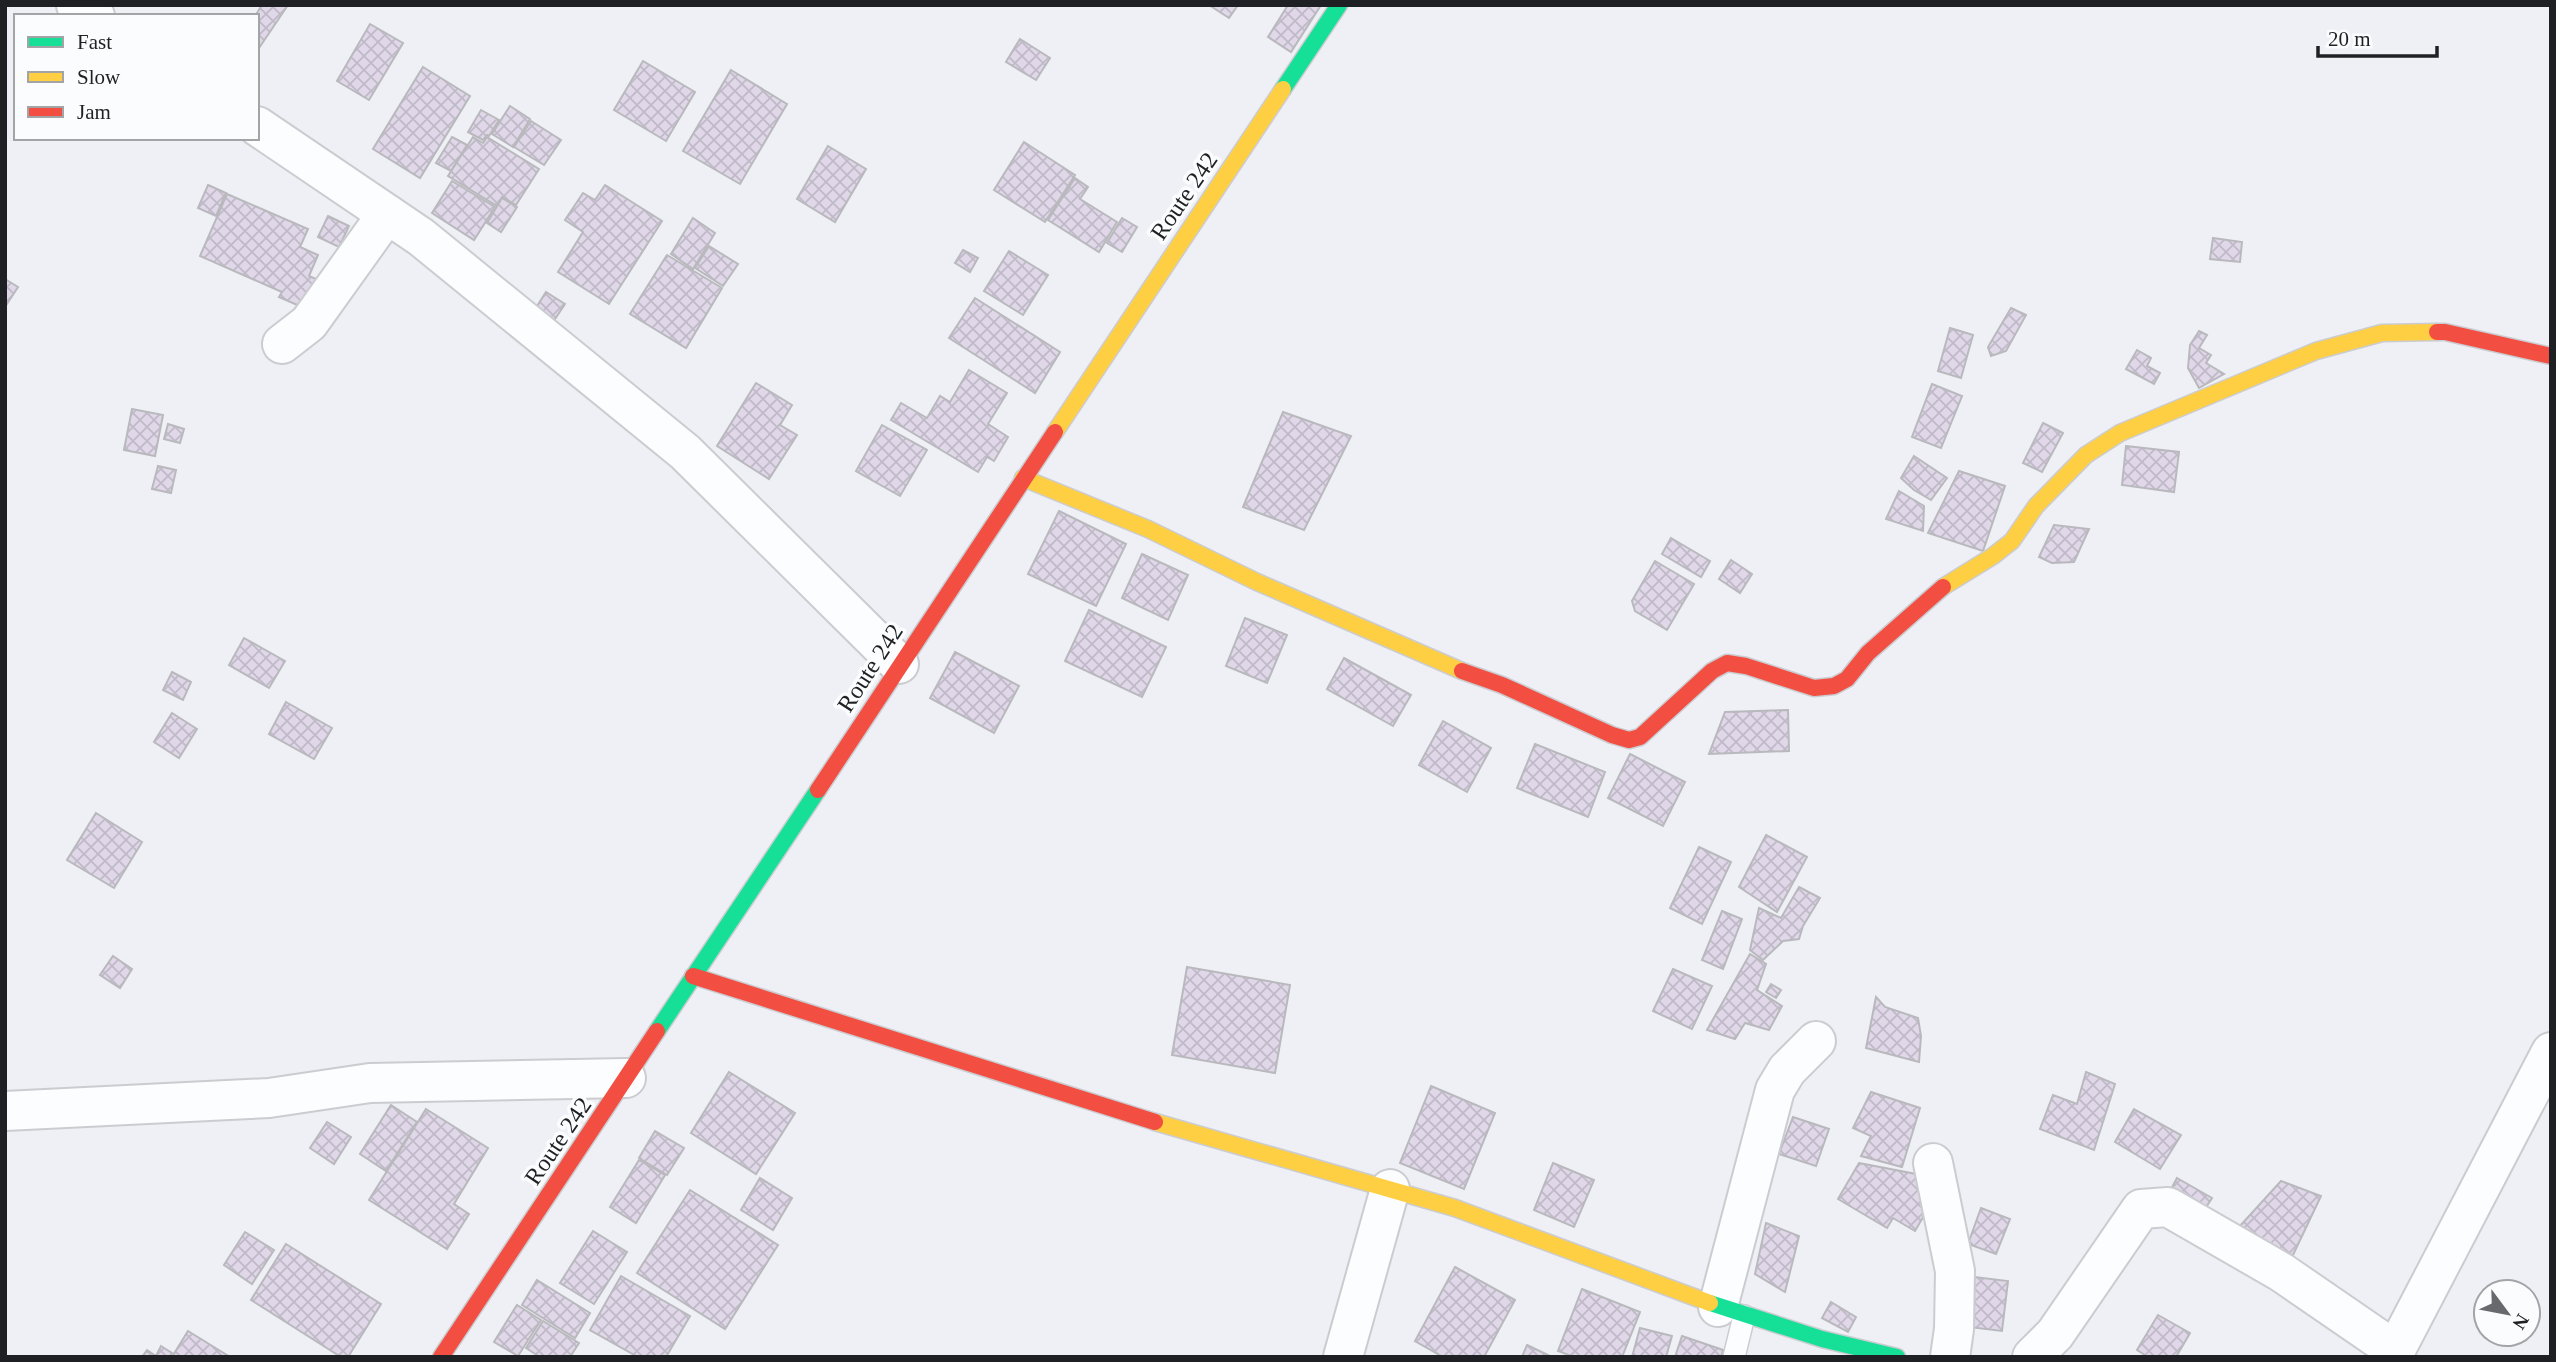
<svg xmlns="http://www.w3.org/2000/svg" width="2556" height="1362" viewBox="0 0 2556 1362" font-family="'Times New Roman',serif">
  <defs>
    <pattern id="building-cross-hatch" width="8" height="8" patternUnits="userSpaceOnUse" patternTransform="scale(1.75)"><rect width="8" height="8" fill="#e0d8e9"/><path d="M0 0l8 8M0 8l8-8" fill="none" stroke="#c0b9c8"/></pattern>
  </defs>
  <rect width="100%" height="100%" fill="#eef0f6"/>
  <!-- building -->
  <g fill="url(#building-cross-hatch)" stroke="#b9b9bd" stroke-width="2">
    <polygon points="262,5 288,5 257,51 257,16 255,16"/>
    <polygon points="1209,5 1238,5 1229,18"/>
    <polygon points="1288,5 1321,5 1291,52 1268,37"/>
    <polygon points="370,24 403,43 369,100 337,81"/>
    <polygon points="1020,39 1050,58 1036,80 1006,62"/>
    <polygon points="643,61 695,92 666,141 614,110"/>
    <polygon points="423,67 470,96 420,178 373,149"/>
    <polygon points="731,70 787,104 740,184 683,151"/>
    <polygon points="510,106 530,119 513,147 492,134"/>
    <polygon points="481,110 499,120 489,136 487,135 483,140 468,132"/>
    <polygon points="531,121 561,140 544,165 514,147"/>
    <polygon points="452,137 467,145 451,171 436,163"/>
    <polygon points="473,137 483,143 487,137 539,169 516,205 502,197 497,206 448,176"/>
    <polygon points="1024,142 1075,175 1045,222 994,190"/>
    <polygon points="828,146 866,169 835,222 797,199"/>
    <polygon points="1075,178 1088,187 1080,199 1117,222 1099,252 1048,220"/>
    <polygon points="452,181 495,207 474,240 432,213"/>
    <polygon points="208,185 226,193 216,216 198,208"/>
    <polygon points="605,185 662,221 609,304 558,272 583,232 565,220 583,193 595,200"/>
    <polygon points="227,194 308,229 300,247 318,255 309,276 316,279 304,308 279,297 282,292 200,256"/>
    <polygon points="502,198 517,207 501,232 487,223"/>
    <polygon points="328,216 349,226 339,247 318,237"/>
    <polygon points="693,218 715,233 693,269 671,254"/>
    <polygon points="1122,218 1137,227 1122,252 1107,243"/>
    <polygon points="2213,238 2242,242 2240,262 2210,259"/>
    <polygon points="709,246 738,264 723,286 695,268"/>
    <polygon points="963,250 978,258 970,272 955,263"/>
    <polygon points="1009,251 1048,275 1023,315 984,291"/>
    <polygon points="667,255 722,288 686,348 630,314"/>
    <polygon points="5,279 18,287 5,307"/>
    <polygon points="546,292 565,304 553,322 534,311"/>
    <polygon points="975,298 1060,352 1035,393 949,338"/>
    <polygon points="2011,308 2026,315 2006,351 1991,356 1988,347"/>
    <polygon points="1950,328 1973,335 1961,378 1938,371"/>
    <polygon points="2199,331 2207,335 2199,348 2211,355 2206,363 2224,374 2199,388 2188,368 2190,345"/>
    <polygon points="2137,350 2151,358 2147,366 2160,373 2154,384 2126,369"/>
    <polygon points="969,370 1007,393 988,424 1008,437 994,461 987,457 978,472 891,420 901,403 927,418 940,396 950,402"/>
    <polygon points="756,383 792,405 780,425 797,435 769,479 717,446"/>
    <polygon points="1932,384 1962,396 1941,448 1912,437"/>
    <polygon points="132,409 163,415 155,456 124,450"/>
    <polygon points="1283,412 1351,436 1304,530 1243,507"/>
    <polygon points="2043,423 2063,433 2042,472 2023,463"/>
    <polygon points="168,424 184,429 180,443 164,439"/>
    <polygon points="882,425 927,450 900,496 856,471"/>
    <polygon points="2126,446 2179,452 2174,492 2122,485"/>
    <polygon points="1914,456 1947,478 1931,500 1914,490 1901,478"/>
    <polygon points="158,466 176,470 171,493 152,489"/>
    <polygon points="1959,471 2005,486 1983,551 1928,533"/>
    <polygon points="1899,491 1924,506 1923,531 1886,519"/>
    <polygon points="1059,511 1126,544 1096,606 1028,574"/>
    <polygon points="2054,525 2089,529 2074,562 2052,563 2039,557"/>
    <polygon points="1671,538 1710,561 1701,577 1662,554"/>
    <polygon points="1142,554 1188,575 1168,620 1122,598"/>
    <polygon points="1731,560 1752,574 1740,593 1719,579"/>
    <polygon points="1655,561 1694,584 1667,630 1635,611 1632,601"/>
    <polygon points="1089,610 1166,647 1142,697 1065,661"/>
    <polygon points="1245,618 1287,635 1267,683 1226,666"/>
    <polygon points="244,638 285,661 269,688 229,665"/>
    <polygon points="955,652 1019,686 994,733 930,698"/>
    <polygon points="1344,658 1411,695 1393,726 1327,689"/>
    <polygon points="172,672 191,682 183,700 163,690"/>
    <polygon points="286,702 332,728 314,759 269,734"/>
    <polygon points="1788,710 1789,751 1709,754 1725,712"/>
    <polygon points="172,713 197,729 179,758 154,742"/>
    <polygon points="1443,721 1491,748 1467,792 1419,765"/>
    <polygon points="1535,744 1605,772 1588,817 1517,788"/>
    <polygon points="1630,754 1685,782 1663,826 1608,798"/>
    <polygon points="96,813 142,842 114,888 67,860"/>
    <polygon points="1766,835 1807,857 1777,912 1739,887"/>
    <polygon points="1699,847 1731,862 1702,924 1670,908"/>
    <polygon points="1799,887 1820,898 1803,926 1799,939 1783,941 1763,960 1750,950 1759,908 1781,918"/>
    <polygon points="1722,911 1742,919 1723,969 1702,960"/>
    <polygon points="1750,954 1766,964 1757,990 1782,1006 1769,1030 1745,1023 1735,1039 1707,1030"/>
    <polygon points="113,956 132,969 120,988 100,975"/>
    <polygon points="1187,967 1290,985 1275,1073 1172,1055"/>
    <polygon points="1673,969 1712,986 1692,1029 1653,1011"/>
    <polygon points="1771,984 1781,990 1776,998 1766,992"/>
    <polygon points="1876,997 1885,1007 1918,1018 1921,1036 1919,1062 1866,1048"/>
    <polygon points="729,1072 795,1113 756,1174 691,1133"/>
    <polygon points="2086,1072 2115,1084 2094,1150 2040,1129 2053,1095 2077,1104"/>
    <polygon points="1431,1086 1495,1113 1464,1189 1400,1163"/>
    <polygon points="1871,1092 1920,1108 1902,1167 1861,1156 1871,1136 1853,1128"/>
    <polygon points="391,1105 417,1122 386,1171 360,1154"/>
    <polygon points="426,1109 488,1148 454,1204 469,1214 447,1249 369,1200"/>
    <polygon points="2134,1109 2181,1135 2160,1169 2115,1142"/>
    <polygon points="1793,1117 1829,1129 1816,1166 1779,1154"/>
    <polygon points="327,1122 351,1137 334,1164 310,1148"/>
    <polygon points="655,1131 684,1148 667,1175 639,1158"/>
    <polygon points="639,1160 665,1175 636,1223 610,1207"/>
    <polygon points="1553,1163 1594,1180 1574,1227 1534,1210"/>
    <polygon points="1859,1163 1916,1174 1929,1207 1915,1231 1893,1218 1887,1228 1838,1199"/>
    <polygon points="760,1178 792,1198 773,1230 741,1210"/>
    <polygon points="2177,1178 2212,1198 2197,1221 2164,1202"/>
    <polygon points="2281,1181 2321,1196 2292,1257 2239,1227"/>
    <polygon points="690,1190 778,1245 725,1329 637,1273"/>
    <polygon points="1981,1208 2010,1219 1996,1254 1968,1244"/>
    <polygon points="1766,1223 1799,1236 1785,1292 1755,1274"/>
    <polygon points="593,1231 627,1252 594,1304 560,1283"/>
    <polygon points="245,1232 274,1250 252,1284 224,1265"/>
    <polygon points="286,1244 381,1304 348,1357 341,1357 251,1300"/>
    <polygon points="1455,1267 1515,1300 1484,1357 1443,1357 1415,1341"/>
    <polygon points="621,1276 690,1316 666,1357 638,1357 590,1330"/>
    <polygon points="1966,1276 2008,1281 2002,1331 1960,1326"/>
    <polygon points="537,1280 590,1313 575,1338 522,1305"/>
    <polygon points="1582,1289 1640,1312 1622,1357 1574,1357 1558,1351"/>
    <polygon points="1831,1302 1856,1317 1848,1332 1822,1318"/>
    <polygon points="517,1305 541,1320 518,1356 494,1342"/>
    <polygon points="2158,1315 2190,1333 2176,1357 2148,1357 2137,1350"/>
    <polygon points="543,1321 579,1343 570,1357 540,1357 526,1348"/>
    <polygon points="1640,1328 1672,1336 1666,1357 1632,1357"/>
    <polygon points="188,1331 230,1357 172,1357"/>
    <polygon points="1682,1336 1723,1350 1721,1357 1675,1357"/>
    <polygon points="1527,1345 1552,1357 1522,1357"/>
    <polygon points="161,1346 172,1353 169,1357 142,1357 147,1350 156,1356"/>
  </g>
  <g fill="none" stroke-linecap="round" stroke-linejoin="round">
    <defs>
      <polyline id="lane" points="1734,1357 1744,1316"/>
      <g id="street">
        <polyline points="76,5 95,16"/>
        <polyline points="257,126 421,237 685,452 899,664"/>
        <polyline points="282,344 309,323 387,214"/>
        <polyline points="5,1111 269,1098 370,1083 626,1078"/>
        <polyline points="1933,1163 1955,1271 1954,1329 1950,1357"/>
        <polyline points="1718,1307 1775,1090 1787,1070 1816,1041"/>
        <polyline points="1343,1357 1390,1189"/>
        <polyline points="2032,1357 2055,1334 2141,1209 2168,1207 2281,1272 2396,1351"/>
        <polyline points="2392,1357 2551,1052"/>
      </g>
      <g id="fast">
        <polyline points="1283,89 1339,5"/>
        <polyline points="657,1031 818,790"/>
        <polyline points="1710,1303 1822,1339 1897,1357"/>
      </g>
      <g id="slow">
        <polyline points="1055,432 1283,89"/>
        <polyline points="1023,478 1148,529 1257,582 1462,671"/>
        <polyline points="1943,587 1993,556 2012,541 2036,506 2086,455 2120,433 2316,351 2382,333 2437,332"/>
        <polyline points="1155,1122 1455,1208 1710,1303"/>
      </g>
      <g id="jam">
        <polyline points="2437,332 2445,332 2551,356"/>
        <polyline points="1462,671 1502,685 1612,735 1629,740 1640,737 1712,671 1727,663 1746,666 1814,688 1834,686 1847,679 1868,653 1943,587"/>
        <polyline points="818,790 1055,432"/>
        <polyline points="693,976 1155,1122"/>
        <polyline points="441,1357 657,1031"/>
      </g>
    </defs>
    <!-- lane casing -->
    <use href="#lane" stroke="#cbccd0" stroke-width="24"/>
    <!-- street casing -->
    <use href="#street" stroke="#cbccd0" stroke-width="42"/>
    <!-- fast casing -->
    <use href="#fast" stroke="#cbccd0" stroke-width="19"/>
    <!-- slow casing -->
    <use href="#slow" stroke="#cbccd0" stroke-width="19"/>
    <!-- jam casing -->
    <use href="#jam" stroke="#cbccd0" stroke-width="19"/>
    <!-- lane -->
    <use href="#lane" stroke="#fcfdfe" stroke-width="21"/>
    <!-- street -->
    <use href="#street" stroke="#fcfdfe" stroke-width="38"/>
    <!-- fast -->
    <use href="#fast" stroke="#16e098" stroke-width="16"/>
    <!-- slow -->
    <use href="#slow" stroke="#ffcf43" stroke-width="16"/>
    <!-- jam -->
    <use href="#jam" stroke="#f24e42" stroke-width="16"/>
  </g>
  <g text-anchor="middle" stroke-width="7" stroke-linejoin="round" paint-order="stroke">
    <!-- street labels -->
    <g font-size="24" fill="#1e2023" stroke="#fbfcfe">
      <text transform="translate(1184 196) rotate(-56)" y="8">Route 242</text>
      <text transform="translate(870 668) rotate(-57)" y="8">Route 242</text>
      <text transform="translate(558 1141) rotate(-56)" y="8">Route 242</text>
    </g>
  </g>
  <!-- border -->
  <rect width="2556" height="1362" fill="none" stroke="#1e2023" stroke-width="14"/>
  <!-- legend -->
  <rect x="14" y="14" width="245" height="126" fill="#fbfcfe" stroke="#a3a4a6" stroke-width="2"/>
  <rect x="28" y="37" width="35" height="10" fill="#16e098" stroke="#a3a4a6" stroke-width="2"/>
  <text x="77" y="49" font-size="21" fill="#1e2023">Fast</text>
  <rect x="28" y="72" width="35" height="10" fill="#ffcf43" stroke="#a3a4a6" stroke-width="2"/>
  <text x="77" y="84" font-size="21" fill="#1e2023">Slow</text>
  <rect x="28" y="107" width="35" height="10" fill="#f24e42" stroke="#a3a4a6" stroke-width="2"/>
  <text x="77" y="119" font-size="21" fill="#1e2023">Jam</text>
  <!-- north arrow -->
  <g transform="translate(2507 1313) rotate(122)"><circle r="33" fill="#fbfcfe" stroke="#a3a4a6" stroke-width="2"/>
  <path d="M0-5L12 26L0 18L-12 26Z" fill="#67696d"/>
  <text y="-10" font-size="19" font-weight="bold" text-anchor="middle" fill="#1e2023">N</text>
  </g>
  <!-- scale -->
  <path d="M2318 46v10h119v-10" fill="none" stroke="#1e2023" stroke-width="3.5"/>
  <text x="2328" y="46" font-size="21" fill="#1e2023" stroke="#fbfcfe" stroke-width="5" paint-order="stroke">20 m</text>
</svg>
